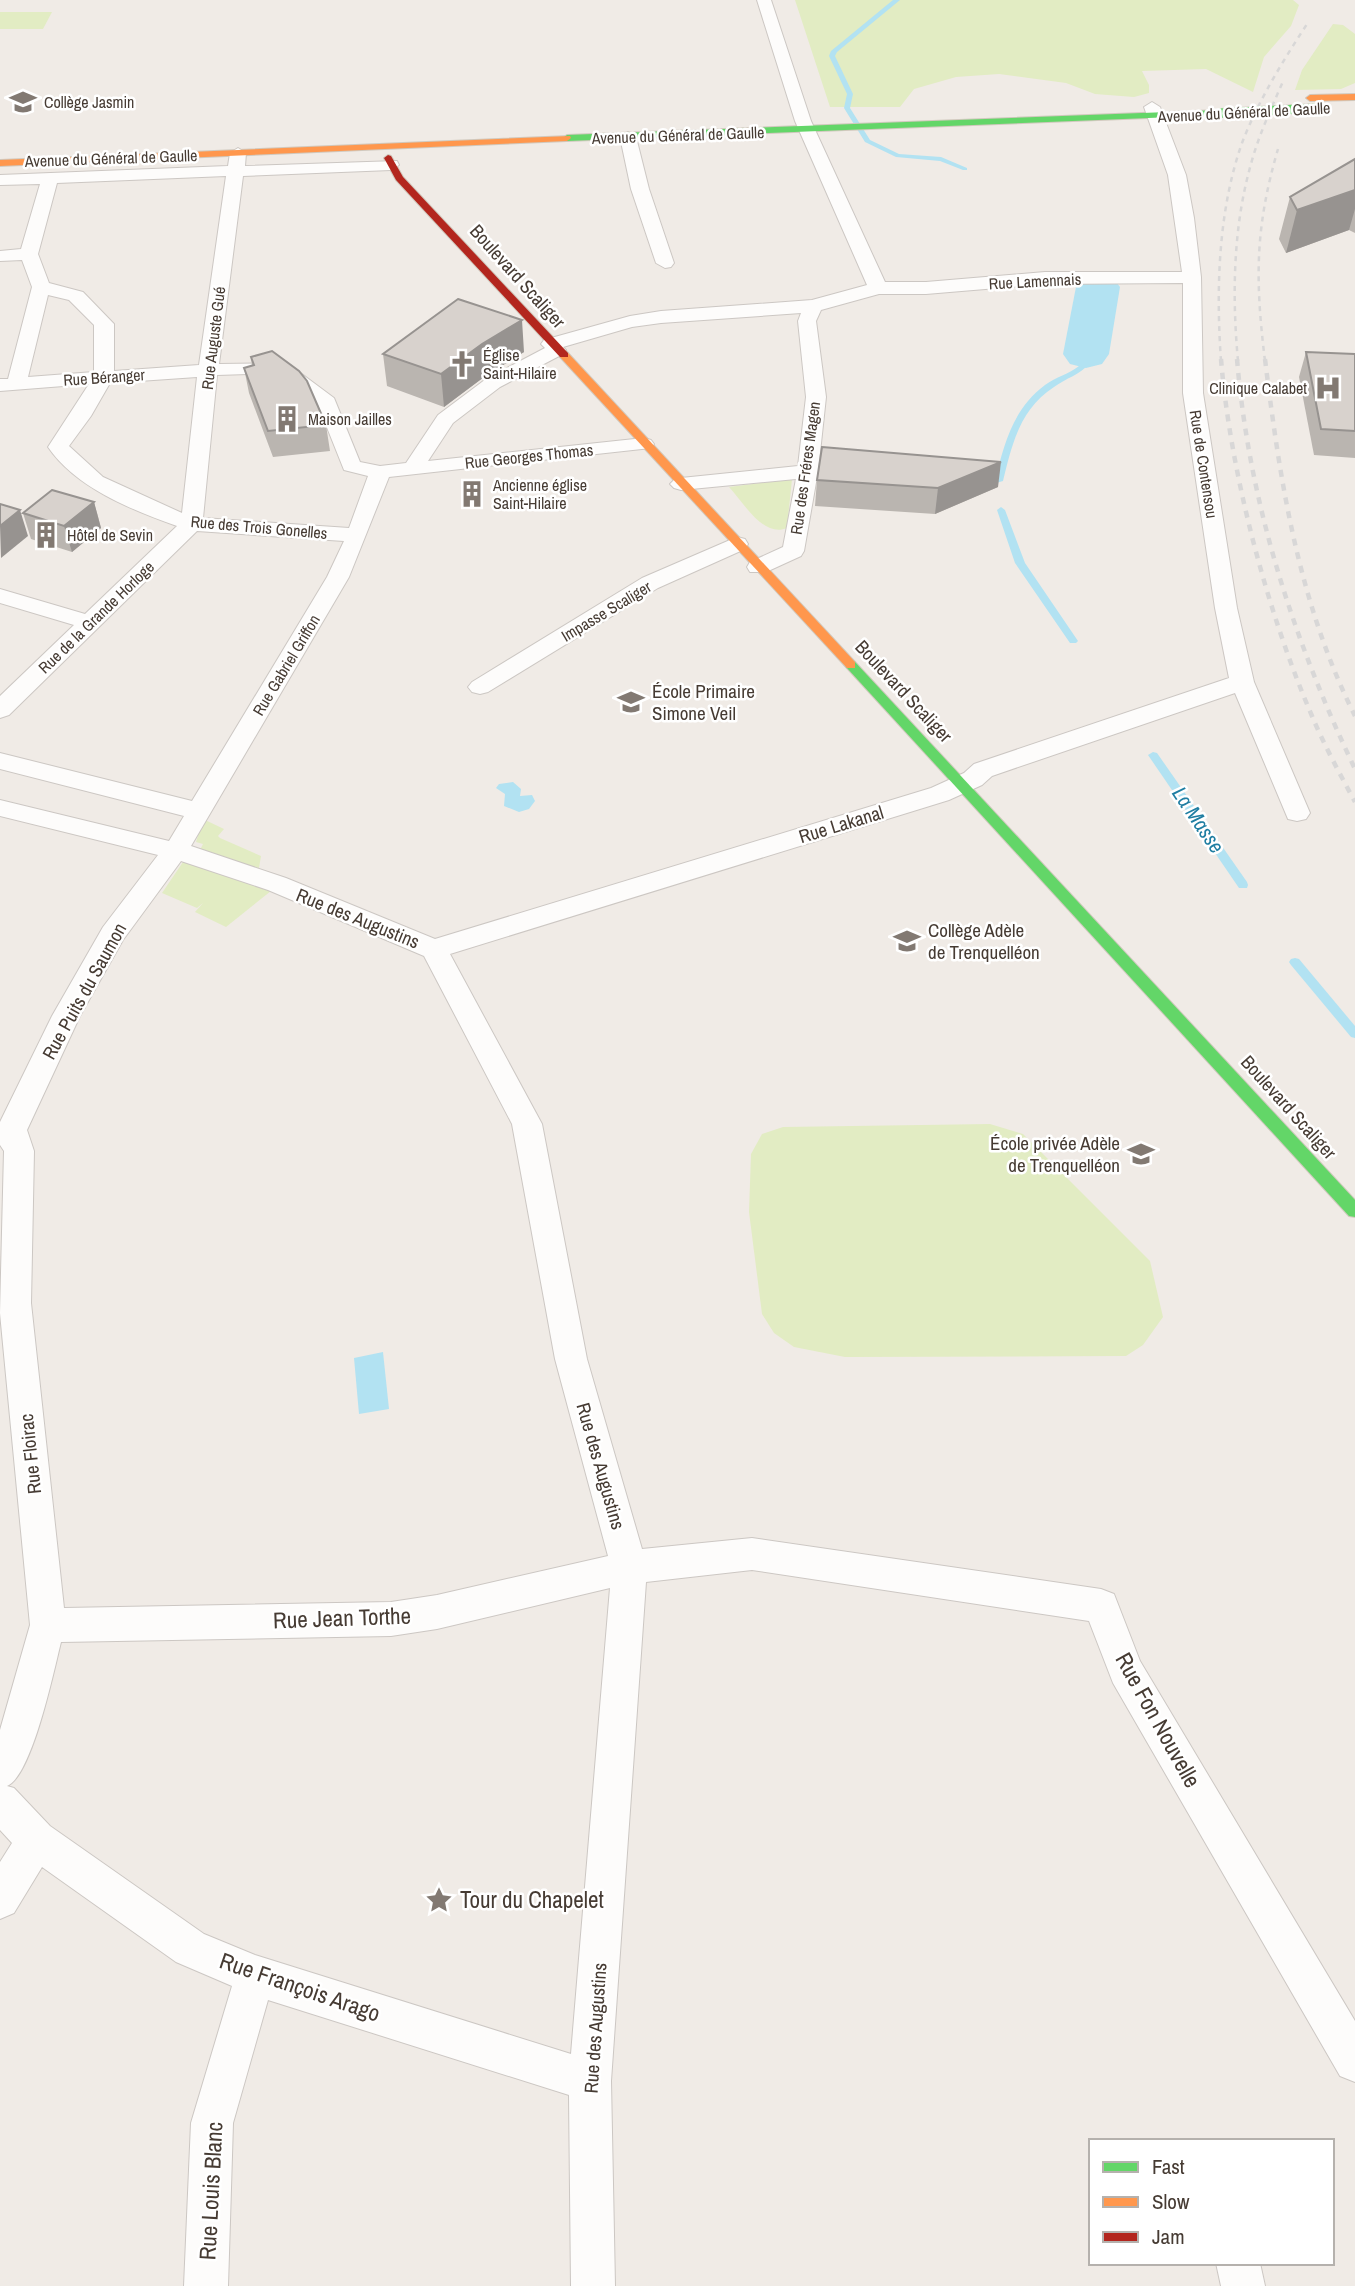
<svg xmlns="http://www.w3.org/2000/svg" width="1355" height="2286" viewBox="0 0 1355 2286" font-family="'Archivo Narrow',sans-serif">
  <rect width="100%" height="100%" fill="#f0ebe6"/>
  <!-- green -->
  <g fill="#e2ecc3">
    <polygon points="795,0 1293,0 1299,5 1291,26 1264,57 1253,92 1206,69 1142,71 1149,85 1149,93 1134,97 1095,94 1066,83 999,74 956,77 914,89 900,107 830,107"/>
    <polygon points="0,12 52,12 43,29 0,29"/>
    <polygon points="1333,24 1343,25 1355,34 1355,83 1341,89 1295,90 1302,70"/>
    <path d="M 792,479 L 787,528 C 763,538 744,503 729,487 Z"/>
    <polygon points="203,819 224,829 218,836 220,838 261,856 259,868 199,852 203,844 196,842"/>
    <polygon points="183,862 196,863 271,891 226,927 195,912 203,903 197,908 162,893"/>
    <polygon points="990,1124 1023,1134 1150,1261 1163,1317 1143,1345 1126,1356 845,1357 794,1347 774,1333 762,1314 749,1212 751,1154 762,1134 783,1127"/>
  </g>
  <!-- water -->
  <g fill="#b2e2f2">
    <polygon points="513,782 521,789 520,796 532,795 535,801 529,809 519,812 504,806 505,794 496,788 499,784"/>
    <polygon points="383,1352 389,1409 359,1414 354,1358"/>
  </g>
  <g fill="none" stroke-linecap="round" stroke-linejoin="round">
    <!-- stream -->
    <g fill="#b2e2f2" fill-rule="evenodd">
      <polygon points="893,0 900,0 837,52 835,56 853,94 850,108 870,140 899,154 941,157 967,168 967,170 963,170 940,161 896,157 865,142 844,108 847,94 829,56 831,51"/>
      <path d="M 1083,352 L 1090,354 L 1090,363 C 1080,375 1066,378 1054,387 C 1020,409 1012,444 1003,481 L 996,483 L 995,481 C 1004,444 1013,409 1045,385 C 1056,377 1069,374 1079,366 L 1082,363 Z"/>
      <polygon points="1001,507 1005,510 1025,563 1078,641 1076,643 1070,643 1015,563 997,510"/>
      <polygon points="1153,752 1157,753 1247,882 1248,885 1247,888 1239,888 1148,755"/>
      <polygon points="1295,958 1299,959 1355,1026 1355,1038 1351,1037 1291,965 1289,962 1291,959"/>
    </g>
    <!-- river -->
    <polygon fill="#b2e2f2" fill-rule="evenodd" points="1098,274 1113,278 1120,287 1109,354 1102,364 1086,368 1070,364 1063,354 1076,287 1083,278"/>
    <defs>
      <g id="street">
        <path d="M 757,0 L 771,0 L 811,121 L 885,282 L 926,282 L 1045,272 L 1182,272 L 1168,175 L 1144,107 L 1152,102 L 1160,107 L 1186,175 L 1194,218 L 1201,277 L 1203,393 L 1237,608 L 1254,682 L 1310,813 L 1306,819 L 1297,821 L 1288,819 L 1235,693 L 992,776 L 982,785 L 949,800 L 450,954 L 542,1124 L 587,1359 L 642,1549 L 752,1538 L 1101,1589 L 1114,1594 L 1140,1661 L 1355,2021 L 1355,2082 L 1340,2076 L 1113,1683 L 1089,1621 L 752,1570 L 646,1582 L 611,2081 L 615,2286 L 571,2286 L 569,2095 L 268,2000 L 233,2123 L 228,2286 L 184,2286 L 191,2123 L 232,1986 L 176,1962 L 42,1867 L 14,1913 L 0,1919 L 0,1862 L 12,1843 L 0,1830 L 0,1730 L 30,1625 L 0,1313 L 4,1151 L 0,1145 L 0,1122 L 52,1016 L 103,927 L 158,855 L 0,816 L 0,800 L 169,841 L 184,816 L 0,769 L 0,753 L 192,801 L 327,577 L 344,541 L 197,531 L 9,715 L 0,718 L 0,696 L 74,625 L 0,603 L 0,589 L 85,614 L 177,526 C 132,510 76,488 48,447 L 89,384 L 0,391 L 0,379 L 8,379 L 32,287 L 22,260 L 0,261 L 0,251 L 21,249 L 40,184 L 0,185 L 0,175 L 228,166 L 230,153 L 238,148 L 246,153 L 245,166 L 397,161 L 399,165 L 391,170 L 243,176 L 219,364 L 287,363 L 334,398 L 360,462 L 380,466 L 406,463 L 438,415 L 486,379 L 545,348 L 541,344 L 544,340 L 630,316 L 661,311 L 812,300 L 867,285 L 795,121 ZM 226,176 L 199,365 L 114,371 L 114,324 L 83,292 L 49,283 L 38,254 L 57,183 ZM 1183,283 L 1183,393 L 1215,608 L 1229,678 L 974,764 L 964,773 L 931,788 L 435,939 L 286,878 L 191,846 L 349,577 L 389,477 L 651,448 L 654,444 L 651,440 L 644,438 L 428,461 L 453,423 L 500,387 L 563,354 L 566,350 L 563,347 L 632,327 L 661,323 L 801,313 L 798,321 L 806,397 L 798,466 L 681,478 L 674,480 L 670,484 L 674,488 L 681,490 L 796,479 L 783,547 L 750,562 L 747,567 L 750,572 L 766,572 L 801,556 L 804,551 L 818,471 L 826,397 L 816,321 L 821,310 L 879,294 L 926,294 L 1045,284 ZM 48,295 L 69,300 L 94,325 L 94,372 L 28,377 ZM 276,373 L 318,405 L 344,470 L 368,476 L 349,528 L 203,518 L 217,375 ZM 197,377 L 182,513 L 103,477 L 69,446 L 91,416 L 110,383 ZM 181,861 L 268,890 L 424,956 L 512,1124 L 555,1359 L 608,1556 L 437,1595 L 391,1602 L 64,1608 L 31,1303 L 34,1151 L 27,1130 L 80,1016 L 123,940 ZM 610,1588 L 571,2054 L 255,1955 L 204,1934 L 50,1826 L 14,1788 L 7,1786 C 32,1776 54,1670 61,1642 L 391,1636 L 437,1629 Z"/>
        <polygon points="628,132 636,137 649,189 674,263 671,267 665,268 656,263 631,189 620,137"/>
        <polygon points="737,537 745,539 748,544 745,549 658,588 488,692 480,694 472,692 468,687 472,682 642,578"/>
        <polygon points="1216,2263 1260,2263 1265,2286 1221,2286"/>
      </g>
      <g id="fast">
        <polygon points="1221,110 1225,113 1224,115 567,141 563,138 567,135"/>
        <polygon points="851,661 855,662 1355,1200 1355,1217 1349,1216 847,668 845,665"/>
      </g>
      <g id="slow">
        <polygon points="1355,94 1355,100 1310,101 1306,98 1310,95"/>
        <polygon points="570,136 571,138 567,141 0,166 0,160"/>
        <polygon points="560,353 568,353 855,662 855,668 847,668 560,357"/>
      </g>
      <polygon id="jam" points="388,155 391,156 403,177 568,353 568,357 560,357 396,180 384,158"/>
    </defs>
    <!-- street casing -->
    <use href="#street" stroke="#ccc7c3" stroke-width="2"/>
    <!-- fast casing -->
    <use href="#fast" stroke="#d1c9be" stroke-width="2"/>
    <!-- slow casing -->
    <use href="#slow" stroke="#d1c9be" stroke-width="2"/>
    <!-- jam casing -->
    <use href="#jam" stroke="#d1c9be" stroke-width="2"/>
    <!-- street -->
    <use href="#street" fill="#fdfcfb" fill-rule="evenodd"/>
    <!-- fast -->
    <use href="#fast" fill="#63d668" fill-rule="evenodd"/>
    <!-- slow -->
    <use href="#slow" fill="#ff974d" fill-rule="evenodd"/>
    <!-- jam -->
    <use href="#jam" fill="#b3261e" fill-rule="evenodd"/>
    <!-- rail-far1 -->
    <g stroke="#d8d7d7" stroke-width="2.5" stroke-dasharray="5 5" stroke-linecap="butt">
      <path d="M 1221,361 C 1216,290 1218,211 1242,143 C 1258,101 1284,59 1309,21"/>
      <path d="M 1238,361 C 1232,296 1233,227 1251,164 C 1259,134 1272,107 1284,79"/>
      <path d="M 1265,361 C 1255,279 1255,228 1278,149"/>
    </g>
    <!-- rail -->
    <g stroke="#d8d7d7" stroke-width="4.5" stroke-dasharray="7 7" stroke-linecap="butt">
      <path d="M 1221,359 C 1230,471 1267,612 1312,716 C 1324,745 1340,774 1355,802"/>
      <path d="M 1237,359 C 1249,503 1293,639 1355,769"/>
      <path d="M 1265,359 C 1280,483 1299,604 1355,716"/>
    </g>
    <defs>
      <polyline id="fast-bridge" points="1221,113 1317,108"/>
    </defs>
    <!-- fast-bridge casing -->
    <use href="#fast-bridge" stroke="#d1c9be" stroke-width="10" stroke-linecap="butt"/>
    <!-- fast-bridge -->
    <use href="#fast-bridge" stroke="#63d668" stroke-width="9"/>
  </g>
  <!-- wall -->
  <g fill="#bab5b0">
    <polygon points="1355,159 1355,233 1349,230 1286,253 1279,239 1290,197"/>
    <polygon points="524,352 484,377 444,407 387,386 383,354"/>
    <polygon points="1306,352 1355,354 1355,458 1314,455 1299,377"/>
    <polygon points="251,357 326,425 330,451 273,457 249,393 244,368 252,366"/>
    <polygon points="817,480 998,487 935,514 815,506"/>
    <polygon points="94,502 101,528 72,552 31,539 23,513"/>
  </g>
  <!-- shaded-wall -->
  <g fill="#979390">
    <polygon points="1355,190 1355,209 1349,230 1286,253 1297,210"/>
    <polygon points="522,320 524,352 484,377 444,407 441,374 482,344"/>
    <polygon points="1001,462 998,487 935,514 938,488"/>
    <polygon points="94,502 101,528 72,552 64,526"/>
    <polygon points="20,510 28,536 1,558 0,526"/>
  </g>
  <!-- building -->
  <g fill="#d8d2cd" stroke="#979390" stroke-width="2">
    <polygon points="1355,159 1355,190 1297,210 1290,197"/>
    <polygon points="458,299 522,320 482,344 441,374 383,354"/>
    <polygon points="272,351 299,371 307,381 326,425 268,431 244,368 254,365 251,357"/>
    <polygon points="1306,352 1355,354 1355,431 1321,429"/>
    <polygon points="822,447 1001,462 938,488 817,480"/>
    <polygon points="52,490 94,502 64,526 23,513"/>
    <polygon points="0,504 20,510 0,526"/>
  </g>
  <!-- icons -->
  <defs>
    <symbol id="school-bare" viewBox="-9 -9 18 18"><path d="M0-5L7-2L0 1L-7-2ZM-4 1L0 2.5L4 1V4Q0 6-4 4Z" fill="#827972" stroke="#fff" stroke-width="2.5" paint-order="stroke"/></symbol>
    <symbol id="church-bare" viewBox="-9 -9 18 18"><path d="M-1.2-6h2.4v3.5h3.3v2.4h-3.3V6h-2.4V-.1h-3.3v-2.4h3.3Z" fill="#827972" stroke="#fff" stroke-width="2.5" paint-order="stroke"/></symbol>
    <symbol id="hospital-bare" viewBox="-9 -9 18 18"><path d="M-5-5h3v3.5h4V-5h3V5h-3V1.5h-4V5h-3Z" fill="#827972" stroke="#fff" stroke-width="2.5" paint-order="stroke"/></symbol>
    <symbol id="building-bare" viewBox="-9 -9 18 18"><path d="M-4-6H4V6H1V3H-1V6H-4ZM-2.5-4.3h1.7v1.8h-1.7ZM.8-4.3h1.7v1.8H.8ZM-2.5-1h1.7V.8h-1.7ZM.8-1h1.7V.8H.8Z" fill="#827972" stroke="#fff" stroke-width="2.5" paint-order="stroke"/></symbol>
    <symbol id="sight-bare" viewBox="-9 -9 18 18"><path d="M0-6L1.8-2.2L6-1.7L2.9 1.2L3.7 5.4L0 3.3L-3.7 5.4L-2.9 1.2L-6-1.7L-1.8-2.2Z" fill="#827972" stroke="#fff" stroke-width="2.5" paint-order="stroke"/></symbol>
  </defs>
  <g fill-rule="evenodd">
    <use href="#school-bare" x="4" y="83" width="38" height="38"/>
    <use href="#church-bare" x="443" y="345" width="38" height="38"/>
    <use href="#hospital-bare" x="1309" y="369" width="38" height="38"/>
    <use href="#building-bare" x="268" y="400" width="38" height="38"/>
    <use href="#building-bare" x="453" y="475" width="38" height="38"/>
    <use href="#building-bare" x="27" y="516" width="38" height="38"/>
    <use href="#school-bare" x="612" y="683" width="38" height="38"/>
    <use href="#school-bare" x="888" y="922" width="38" height="38"/>
    <use href="#school-bare" x="1122" y="1135" width="38" height="38"/>
    <use href="#sight-bare" x="420" y="1881" width="38" height="38"/>
  </g>
  <g text-anchor="middle" stroke-width="5" stroke-linejoin="round" paint-order="stroke">
    <!-- far-poi labels -->
    <g font-size="16" fill="#463b33" stroke="#fff" text-anchor="start">
      <text x="44" y="108">Collège Jasmin</text>
      <text x="483" y="361">Église<tspan x="483" dy="18">Saint-Hilaire</tspan></text>
      <text x="1307" y="394" text-anchor="end">Clinique Calabet</text>
      <text x="308" y="425">Maison Jailles</text>
      <text x="493" y="491">Ancienne église<tspan x="493" dy="18">Saint-Hilaire</tspan></text>
      <text x="67" y="541">Hôtel de Sevin</text>
    </g>
    <!-- far-street labels -->
    <g font-size="16" fill="#463b33" stroke="#fff">
      <text transform="translate(1244 112) rotate(-3)" y="6">Avenue du Général de Gaulle</text>
      <text transform="translate(678 135) rotate(-2)" y="6">Avenue du Général de Gaulle</text>
      <text transform="translate(111 158) rotate(-2)" y="6">Avenue du Général de Gaulle</text>
      <text transform="translate(1035 281) rotate(-3)" y="6">Rue Lamennais</text>
      <text transform="translate(213 338) rotate(-83)" y="6">Rue Auguste Gué</text>
      <text transform="translate(104 377) rotate(-4)" y="6">Rue Béranger</text>
      <text transform="translate(529 456) rotate(-6)" y="6">Rue Georges Thomas</text>
      <text transform="translate(1204 464) rotate(81)" y="6">Rue de Contensou</text>
      <text transform="translate(805 468) rotate(-82)" y="6">Rue des Fréres Magen</text>
      <text transform="translate(259 527) rotate(5)" y="6">Rue des Trois Gonelles</text>
      <text transform="translate(606 611) rotate(-31)" y="6">Impasse Scaliger</text>
      <text transform="translate(96 617) rotate(-44)" y="6">Rue de la Grande Horloge</text>
      <text transform="translate(286 665) rotate(-59)" y="6">Rue Gabriel Griffon</text>
    </g>
    <!-- street labels -->
    <g font-size="19" fill="#463b33" stroke="#fff">
      <text transform="translate(518 276) rotate(48)" y="7">Boulevard Scaliger</text>
      <text transform="translate(904 691) rotate(47)" y="7">Boulevard Scaliger</text>
      <text transform="translate(841 824) rotate(-17)" y="7">Rue Lakanal</text>
      <text transform="translate(358 918) rotate(22)" y="7">Rue des Augustins</text>
      <text transform="translate(84 991) rotate(-61)" y="7">Rue Puits du Saumon</text>
      <text transform="translate(1289 1107) rotate(48)" y="7">Boulevard Scaliger</text>
      <text transform="translate(30 1454) rotate(-96)" y="7">Rue Floirac</text>
      <text transform="translate(601 1466) rotate(74)" y="7">Rue des Augustins</text>
      <text transform="translate(595 2028) rotate(-86)" y="7">Rue des Augustins</text>
    </g>
    <!-- poi labels -->
    <g font-size="19" fill="#463b33" stroke="#fff" text-anchor="start">
      <text x="652" y="698">École Primaire<tspan x="652" dy="22">Simone Veil</tspan></text>
      <text x="928" y="937">Collège Adèle<tspan x="928" dy="22">de Trenquelléon</tspan></text>
      <text x="1120" y="1150" text-anchor="end">École privée Adèle<tspan x="1120" dy="22">de Trenquelléon</tspan></text>
    </g>
    <!-- water labels -->
    <g font-size="21" font-style="italic" fill="#1f7ea2" stroke="#fff">
      <text transform="translate(1198 820) rotate(56)" y="7">La Masse</text>
    </g>
    <!-- near-street labels -->
    <g font-size="23" fill="#463b33" stroke="#fff">
      <text transform="translate(342 1618) rotate(-2)" y="8">Rue Jean Torthe</text>
      <text transform="translate(1158 1720) rotate(61)" y="8">Rue Fon Nouvelle</text>
      <text transform="translate(300 1987) rotate(19)" y="8">Rue François Arago</text>
      <text transform="translate(211 2191) rotate(-87)" y="8">Rue Louis Blanc</text>
    </g>
    <!-- near-poi labels -->
    <g font-size="23" fill="#463b33" stroke="#fff" text-anchor="start">
      <text x="460" y="1908">Tour du Chapelet</text>
    </g>
  </g>
  <!-- legend -->
  <rect x="1089" y="2139" width="245" height="126" fill="#ffffff" stroke="#b5b1ad" stroke-width="2"/>
  <rect x="1103" y="2162" width="35" height="10" fill="#63d668" stroke="#b5b1ad" stroke-width="2"/>
  <text x="1152" y="2174" font-size="21" fill="#463b33">Fast</text>
  <rect x="1103" y="2197" width="35" height="10" fill="#ff974d" stroke="#b5b1ad" stroke-width="2"/>
  <text x="1152" y="2209" font-size="21" fill="#463b33">Slow</text>
  <rect x="1103" y="2232" width="35" height="10" fill="#b3261e" stroke="#b5b1ad" stroke-width="2"/>
  <text x="1152" y="2244" font-size="21" fill="#463b33">Jam</text>
</svg>
